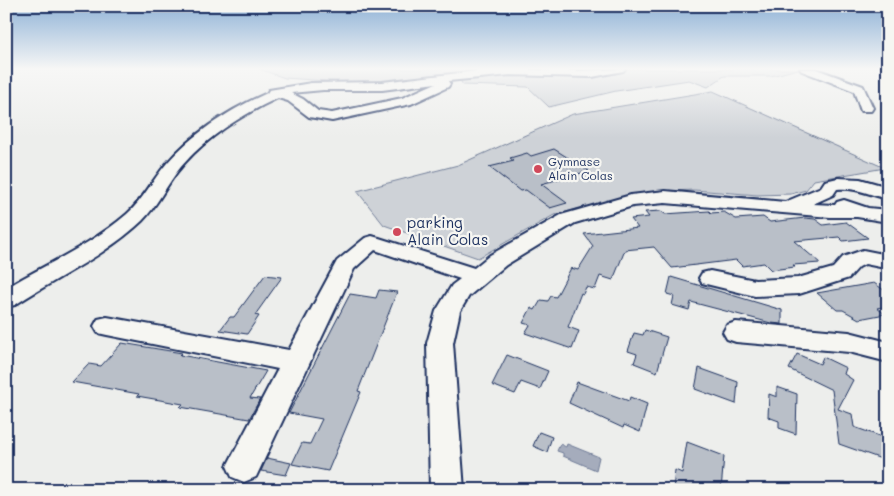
<svg xmlns="http://www.w3.org/2000/svg" width="894" height="496" viewBox="0 0 894 496" font-family="Mali,sans-serif">
  <rect width="100%" height="100%" fill="#edeeec"/>
  <filter id="ink" filterUnits="userSpaceOnUse"><feTurbulence type="fractalNoise" baseFrequency=".02" numOctaves="2"/><feDisplacementMap in="SourceGraphic" scale="10" xChannelSelector="R" yChannelSelector="G"/><feConvolveMatrix kernelMatrix="1 2 1 2 8 2 1 2 1" color-interpolation-filters="sRGB"/></filter>
  <g filter="url(#ink)">
    <!-- green -->
    <g fill="#ced2d7" stroke="#74809a">
      <polygon points="259,69 798,69 771,76 724,76 708,87 689,80 616,91 549,107 528,87 463,85 456,74 356,83 285,78"/>
      <polygon points="713,91 885,168 814,180 806,190 791,194 758,195 694,190 644,192 554,215 478,258 384,225 357,191 458,165 573,114"/>
    </g>
    <!-- water -->
    <polygon fill="#a5acbc" stroke="#6e7a96" points="560,444 566,447 567,444 599,457 596,470 563,456 563,453 557,451"/>
    <!-- building -->
    <g fill="#b9bfc8" stroke="#1b2f5e">
      <polygon points="554,149 589,171 541,184 567,203 550,208 526,190 520,191 489,167 514,161 510,158 527,153 531,156"/>
      <polygon points="661,211 665,214 709,211 711,213 724,212 736,219 763,217 770,222 805,218 815,219 823,225 846,222 868,238 843,241 839,237 794,241 820,263 793,265 795,267 771,270 764,263 742,266 736,260 672,268 654,247 625,250 613,280 600,276 595,289 586,287 583,294 581,293 568,327 579,331 572,349 525,333 530,325 523,323 531,308 535,310 541,300 548,301 551,296 556,297 571,268 578,270 593,246 584,234 638,228 631,219 649,217 645,212"/>
      <polygon points="265,275 282,277 255,315 259,316 247,334 220,330 230,317 234,317"/>
      <polygon points="671,277 782,310 782,324 771,323 691,302 689,310 672,305 674,296 667,294"/>
      <polygon points="874,283 888,293 888,306 877,308 885,314 859,319 843,310 837,310 817,293"/>
      <polygon points="379,290 397,292 358,391 361,392 328,471 292,464 302,443 310,444 322,419 289,413 350,294 376,298"/>
      <polygon points="645,330 667,337 657,372 634,363 637,354 628,351 634,333 643,335"/>
      <polygon points="122,343 182,353 180,355 266,371 250,398 260,399 249,419 180,407 183,404 137,396 139,394 72,382 89,364 101,366"/>
      <polygon points="797,354 820,364 823,357 846,368 844,374 853,380 838,409 852,414 854,427 882,437 887,461 839,444 832,390 789,369"/>
      <polygon points="507,355 548,371 540,389 521,382 515,394 492,385"/>
      <polygon points="699,368 738,382 736,404 695,389"/>
      <polygon points="577,382 629,401 630,397 647,404 640,432 624,425 623,428 569,403"/>
      <polygon points="777,387 797,394 796,434 779,428 779,421 768,417 769,394 777,397"/>
      <polygon points="539,432 552,437 547,452 533,446"/>
      <polygon points="687,442 724,456 721,490 673,490 675,470 682,473"/>
      <polygon points="267,458 291,463 286,475 261,471"/>
    </g>
    <g fill="none" stroke-linecap="round" stroke-linejoin="round">
      <defs>
        <g id="minor">
          <path d="M 494,69 L 578,71 L 625,69 L 623,71 L 592,77 L 510,75 L 448,81 L 450,84 L 448,87 L 411,104 L 332,121 L 309,117 L 288,101 L 278,98 C 241,115 202,140 177,172 C 165,188 156,207 142,221 C 105,256 56,278 15,305 L 6,307 L 6,288 C 46,264 91,245 127,214 C 143,200 153,179 167,163 C 193,133 231,109 267,93 L 269,90 L 311,83 L 382,82 ZM 436,83 L 402,98 L 332,113 L 318,111 L 303,99 L 291,93 L 323,90 L 382,90 Z"/>
          <polygon points="800,69 816,69 863,86 873,108 871,111 861,111 854,91 802,71"/>
          <path d="M 838,178 L 860,179 L 888,187 L 888,199 C 870,195 856,187 837,189 L 833,195 L 813,204 L 835,205 L 837,202 L 844,200 L 868,208 L 888,210 L 888,222 L 857,217 L 830,217 L 665,203 L 633,206 L 575,223 L 506,265 L 469,296 L 460,311 L 453,343 L 464,490 L 430,490 L 427,343 L 436,311 L 452,285 L 460,279 L 375,250 L 354,269 L 256,477 L 244,482 L 232,477 L 227,466 L 278,369 L 107,335 L 98,333 L 94,326 L 98,319 L 107,317 L 289,350 L 337,261 L 365,238 L 372,236 L 379,238 L 474,268 L 490,255 L 561,215 L 631,195 L 665,191 L 785,202 L 821,187 L 825,181 Z"/>
          <polygon points="863,250 888,255 888,265 880,267 865,264 859,267 849,278 799,294 755,296 702,283 699,278 702,273 710,271 755,280 798,278 833,268 843,257"/>
          <polygon points="736,322 849,332 888,342 888,362 849,352 736,342 727,339 723,332 727,325"/>
        </g>
      </defs>
      <!-- minor casing -->
      <use href="#minor" stroke="#1b2f5e" stroke-width="4"/>
      <!-- minor -->
      <use href="#minor" fill="#f6f6f2" fill-rule="evenodd"/>
    </g>
  </g>
  <!-- sky -->
  <linearGradient id="sky" x2="0" y2="1"><stop stop-color="#8db1d6"/><stop offset="0.5" stop-color="#f7f7f6"/><stop offset="1" stop-color="#f7f7f6" stop-opacity="0"/></linearGradient>
  <rect width="894" height="138" fill="url(#sky)"/>
  <!-- markers -->
  <g fill="#d1495b" stroke="#f6f6f2" stroke-width="2">
    <circle cx="538" cy="169" r="5"/>
    <circle cx="397" cy="232" r="5"/>
  </g>
  <g text-anchor="middle" stroke-width="4.5" stroke-linejoin="round" paint-order="stroke">
    <!-- far-poi labels -->
    <g font-size="12" fill="#1b2f5e" stroke="#f6f6f2" text-anchor="start">
      <text x="548" y="166">Gymnase<tspan x="548" dy="14">Alain Colas</tspan></text>
    </g>
    <!-- poi labels -->
    <g font-size="15" fill="#1b2f5e" stroke="#f6f6f2" text-anchor="start">
      <text x="407" y="228">parking<tspan x="407" dy="17">Alain Colas</tspan></text>
    </g>
  </g>
  <!-- margin -->
  <rect width="894" height="496" fill="none" stroke="#f6f6f2" stroke-width="25"/>
  <rect x="12" y="12" width="869" height="471" fill="none" stroke="#1b2f5e" stroke-width="2" filter="url(#ink)"/>
</svg>
